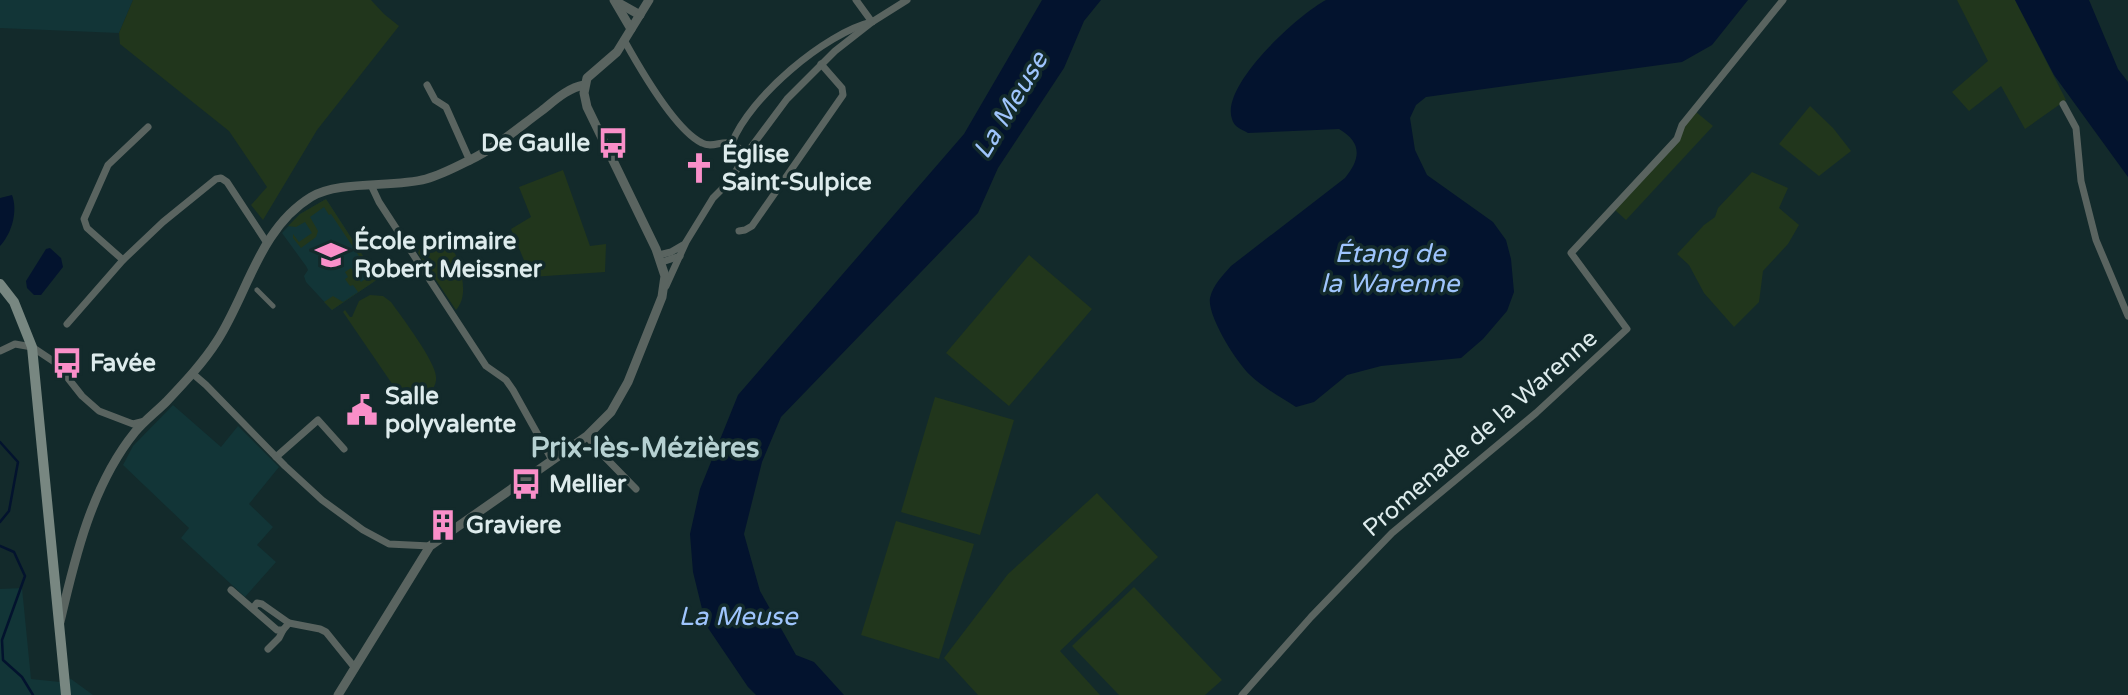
<svg xmlns="http://www.w3.org/2000/svg" width="2128" height="695" viewBox="0 0 2128 695" font-family="'Varela Round',sans-serif">
  <rect width="100%" height="100%" fill="#132a2b"/>
  <!-- built -->
  <g fill="#123537">
    <polygon points="0,0 133,0 119,33 0,28"/>
    <polygon points="326,199 378,279 332,310 306,282 304,276 308,270 306,266 282,233 300,214"/>
    <polygon points="173,405 221,447 238,426 279,467 249,504 273,527 257,545 276,562 245,597 181,538 189,528 123,465 133,446"/>
    <polygon points="22,588 31,679 60,682 71,679 93,695 0,695 0,589"/>
  </g>
  <!-- green -->
  <g fill="#21361c">
    <polygon points="133,0 371,0 384,14 399,26 317,130 263,220 251,205 267,187 229,131 120,44 119,33"/>
    <polygon points="1957,0 2015,0 2066,100 2025,129 2001,86 1969,111 1952,92 1988,61"/>
    <polygon points="1810,106 1833,128 1851,151 1819,176 1779,144"/>
    <polygon points="1696,112 1713,126 1626,220 1614,209"/>
    <polygon points="563,170 590,246 606,244 605,272 531,277 511,229 531,217 519,187"/>
    <polygon points="1752,172 1788,188 1779,208 1799,225 1788,244 1763,271 1759,302 1734,327 1704,293 1689,265 1677,254 1704,225 1715,217 1718,208"/>
    <polygon points="326,199 378,279 332,310 324,302 333,296 343,302 358,292 353,285 350,286 345,279 348,277 345,272 351,268 361,282 369,276 361,263 363,262 331,214 329,215 324,207 310,217 318,231 316,237 301,248 293,238 293,234 299,242 312,233 305,222 296,227 288,226 300,214"/>
    <path d="M 435,241 L 442,249 L 450,245 L 467,275 L 462,278 C 464,289 464,301 456,310 L 418,253 L 421,246 Z"/>
    <polygon points="1029,255 1092,309 1009,406 946,353"/>
    <path d="M 370,295 L 383,296 L 391,302 C 401,316 436,362 436,377 C 437,386 430,394 422,398 C 412,402 404,398 397,391 L 343,312 L 345,310 L 350,317 L 352,317 L 359,301 Z"/>
    <polygon points="935,397 1014,420 980,535 901,512"/>
    <polygon points="1097,493 1158,557 1060,651 1100,695 978,695 944,658 1008,574"/>
    <polygon points="896,521 974,544 939,659 861,635"/>
    <polygon points="1134,587 1222,680 1205,695 1119,695 1072,646"/>
  </g>
  <!-- water -->
  <g fill="#03132e">
    <polygon points="1042,0 1101,0 1084,21 1064,68 998,168 978,213 781,417 762,462 744,534 760,591 796,655 814,662 844,695 756,695 748,687 706,625 693,572 690,534 700,489 738,395 964,134"/>
    <path d="M 1326,0 L 1748,0 L 1712,45 L 1682,62 L 1426,97 L 1416,105 L 1410,118 L 1415,150 L 1427,175 L 1493,222 L 1506,240 L 1511,259 L 1514,292 L 1507,311 L 1483,339 L 1461,358 L 1381,366 L 1347,375 L 1314,402 L 1296,407 C 1280,397 1264,388 1250,375 C 1237,363 1207,316 1210,298 C 1213,285 1223,275 1231,266 L 1345,178 C 1361,159 1362,142 1339,129 L 1248,133 C 1241,129 1234,127 1232,119 C 1220,85 1299,14 1326,0 Z"/>
    <polygon points="2015,0 2089,0 2118,69 2128,82 2128,177 2054,75"/>
    <path d="M 12,195 C 18,211 12,233 0,246 L 0,198 Z"/>
    <polygon points="50,248 61,258 63,267 41,295 34,295 27,288 26,281 46,249"/>
  </g>
  <g fill="none" stroke-linecap="round" stroke-linejoin="round">
    <!-- stream -->
    <g stroke="#03132e" stroke-width="2.5">
      <polyline points="0,442 18,462 9,511 0,522"/>
      <polyline points="0,546 14,552 25,576 2,640 3,660 22,677 33,695"/>
    </g>
    <!-- pedestrian -->
    <polyline stroke="#5a6460" stroke-width="5" points="257,290 273,306"/>
    <!-- minor -->
    <g stroke="#5a6460" stroke-width="7">
      <path d="M 624,40 C 639,67 675,130 702,143 C 713,149 723,139 733,144 C 737,146 742,151 746,154"/>
      <polyline points="427,85 435,100 446,107 470,161"/>
      <polyline points="2063,104 2076,128 2081,181 2096,240 2128,316"/>
      <path d="M 732,143 C 749,98 825,33 872,22 L 856,0"/>
      <polyline points="371,185 379,202 486,366 506,380 513,390 552,460"/>
      <polyline points="739,231 745,230 752,226 843,95 842,88 821,64"/>
      <polyline points="659,255 671,252 683,245"/>
      <polyline points="123,260 87,228 84,219 108,165 148,127"/>
      <polyline points="662,262 680,256"/>
      <polyline points="666,286 686,242 713,198 730,181 746,154 787,99 835,51 872,22 907,0"/>
      <polyline points="67,324 123,260 163,222 216,179 221,178 227,182 267,243"/>
      <polyline points="0,351 15,344 32,347 56,363 82,396 99,411 133,424 145,421"/>
      <polyline points="192,373 206,385 285,466 322,500 363,530 389,544 430,546"/>
      <polyline points="587,436 596,448 636,489"/>
      <polyline points="276,457 318,420 344,449"/>
      <polyline points="231,590 277,630 283,630 289,623"/>
      <polyline points="253,608 257,603 262,604 289,623 320,629 326,632 355,668"/>
      <polyline points="268,649 279,638 283,630"/>
      <polyline points="1242,695 1311,617 1392,533 1536,413 1627,329 1571,253 1677,139 1682,125 1783,0"/>
    </g>
    <!-- tertiary -->
    <g stroke="#5a6460" stroke-width="9">
      <polyline points="614,0 631,29"/>
      <polyline points="617,2 640,15"/>
      <path d="M 60,622 C 75,557 92,485 135,432 C 144,421 156,412 166,402 C 184,383 203,363 217,341 C 248,293 259,229 311,197 C 339,180 393,188 426,179 C 441,175 456,167 470,160 C 495,148 517,129 540,112 C 553,102 567,88 584,85"/>
      <polyline points="338,695 430,546 587,436 611,412 628,382 662,297 665,276 656,249 587,107 584,93 587,78 617,52 649,0"/>
    </g>
    <!-- secondary -->
    <polyline stroke="#788781" stroke-width="10" points="0,284 14,302 32,347 66,695"/>
  </g>
  <!-- icons -->
  <defs>
    <symbol id="bus-bare" viewBox="-9 -9 18 18"><path d="M-5-6H5V4H4V6H2V4H-2V6H-4V4H-5ZM-3.5-4V0h7V-4ZM-3.5 1.2v1.5H-2V1.2ZM2 1.2v1.5H3.5V1.2Z" fill="#f98fc9" stroke="#132a2b" stroke-width="2.5" paint-order="stroke"/></symbol>
    <symbol id="church-bare" viewBox="-9 -9 18 18"><path d="M-1.2-6h2.4v3.5h3.3v2.4h-3.3V6h-2.4V-.1h-3.3v-2.4h3.3Z" fill="#f98fc9" stroke="#132a2b" stroke-width="2.5" paint-order="stroke"/></symbol>
    <symbol id="school-bare" viewBox="-9 -9 18 18"><path d="M0-5L7-2L0 1L-7-2ZM-4 1L0 2.5L4 1V4Q0 6-4 4Z" fill="#f98fc9" stroke="#132a2b" stroke-width="2.5" paint-order="stroke"/></symbol>
    <symbol id="civic-bare" viewBox="-9 -9 18 18"><path d="M-.6-6.5H3V-4.5H.6V-3L4-1V1h2V6H-6V1h2V-1L-.6-3ZM-1.2 2.5V6h2.4V2.5Z" fill="#f98fc9" stroke="#132a2b" stroke-width="2.5" paint-order="stroke"/></symbol>
    <symbol id="building-bare" viewBox="-9 -9 18 18"><path d="M-4-6H4V6H1V3H-1V6H-4ZM-2.5-4.3h1.7v1.8h-1.7ZM.8-4.3h1.7v1.8H.8ZM-2.5-1h1.7V.8h-1.7ZM.8-1h1.7V.8H.8Z" fill="#f98fc9" stroke="#132a2b" stroke-width="2.5" paint-order="stroke"/></symbol>
  </defs>
  <g fill-rule="evenodd">
    <use href="#bus-bare" x="591" y="121" width="44" height="44"/>
    <use href="#church-bare" x="677" y="146" width="44" height="44"/>
    <use href="#school-bare" x="309" y="233" width="44" height="44"/>
    <use href="#bus-bare" x="45" y="341" width="44" height="44"/>
    <use href="#civic-bare" x="340" y="388" width="44" height="44"/>
    <use href="#bus-bare" x="504" y="462" width="44" height="44"/>
    <use href="#building-bare" x="421" y="503" width="44" height="44"/>
  </g>
  <g text-anchor="middle" stroke-width="7" stroke-linejoin="round" paint-order="stroke">
    <!-- poi labels -->
    <g font-size="24" font-weight="bold" fill="#ddebec" stroke="#132a2b" text-anchor="start">
      <text x="590" y="151" text-anchor="end">De Gaulle</text>
      <text x="722" y="162">Église<tspan x="722" dy="28">Saint-Sulpice</tspan></text>
      <text x="354" y="249">École primaire<tspan x="354" dy="28">Robert Meissner</tspan></text>
      <text x="90" y="371">Favée</text>
      <text x="385" y="404">Salle<tspan x="385" dy="28">polyvalente</tspan></text>
      <text x="549" y="492">Mellier</text>
      <text x="466" y="533">Graviere</text>
    </g>
    <!-- street labels -->
    <g font-size="24" fill="#ddebec" stroke="#132a2b">
      <text transform="translate(1480 433) rotate(-41)" y="8">Promenade de la Warenne</text>
    </g>
    <!-- water labels -->
    <g font-size="26" font-style="italic" fill="#9fc5fd" stroke="#132a2b">
      <text transform="translate(1010 105) rotate(-59)" y="9">La Meuse</text>
      <text x="1390" y="262">Étang de<tspan x="1390" dy="30">la Warenne</tspan></text>
      <text x="738" y="625">La Meuse</text>
    </g>
    <!-- quarter labels -->
    <g font-size="28" font-weight="bold" fill="#b6d1d2" stroke="#132a2b">
      <text x="645" y="457">Prix-lès-Mézières</text>
    </g>
  </g>
</svg>
